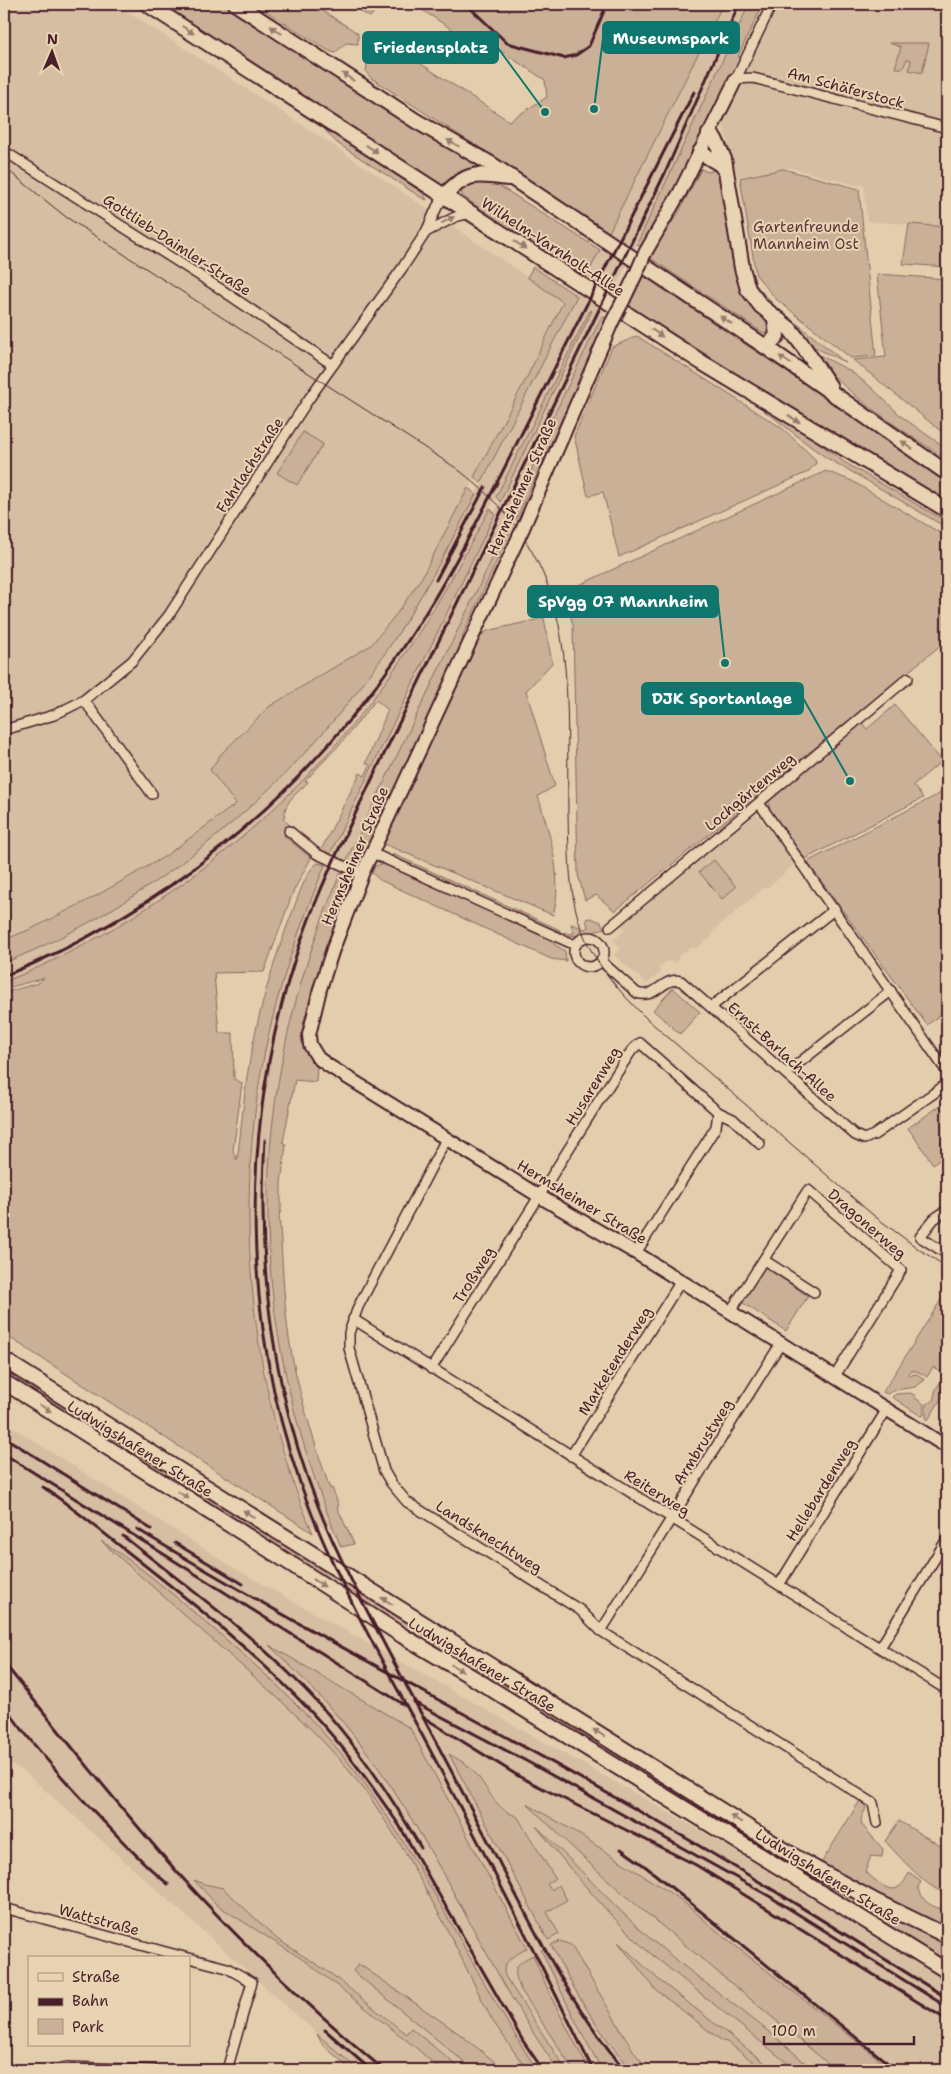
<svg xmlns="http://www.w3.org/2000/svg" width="951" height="2074" viewBox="0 0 951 2074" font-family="'Shantell Sans',sans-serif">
  <rect width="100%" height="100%" fill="#e2cdad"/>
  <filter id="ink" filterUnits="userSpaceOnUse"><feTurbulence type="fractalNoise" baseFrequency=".02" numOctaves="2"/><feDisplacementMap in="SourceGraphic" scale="10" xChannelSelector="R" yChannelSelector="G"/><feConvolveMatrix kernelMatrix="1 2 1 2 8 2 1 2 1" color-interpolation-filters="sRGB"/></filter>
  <g filter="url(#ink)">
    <!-- built -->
    <g fill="#d5bea2" fill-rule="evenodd">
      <polygon points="4,4 116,4 334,146 563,301 527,377 422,577 398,612 371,645 270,706 221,754 210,770 236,804 164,857 94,897 31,929 4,940"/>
      <polygon points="723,4 749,4 671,174 552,419 513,516 341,872 326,907 301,980 285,1044 276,1094 270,1149 267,1201 270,1274 276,1329 286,1380 309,1467 332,1527 328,1529 316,1524 311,1526 292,1474 273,1410 258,1332 253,1291 249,1212 253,1132 265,1052 273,1013 296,937 325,865 592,311 590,310 496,497 440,598 400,662 375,696 320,762 261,821 229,848 196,874 126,921 53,960 4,982 4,963 81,926 185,860 249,808 279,780 308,749 361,686 385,653 460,525"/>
      <polygon points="763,4 947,4 947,227 867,221 864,184 856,185 790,168 738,178 724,128 711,117 741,58 738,56"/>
      <polygon points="756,814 796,863 767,888 765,887 713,931 711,937 696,948 690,948 679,956 676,963 667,961 658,968 661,972 647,984 614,955 621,948 614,940 625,929 621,925"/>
      <path d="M 4,1422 L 239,1571 L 629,1790 L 729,1847 L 947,1982 L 947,2070 L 462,2070 L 412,2029 L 407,2034 L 330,1973 L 277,1939 L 220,1886 L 204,1884 L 195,1881 L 217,1905 L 308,1963 L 415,2047 L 441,2070 L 358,2070 L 26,1773 L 4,1759 ZM 450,1755 L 471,1768 L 498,1803 L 512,1815 L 517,1816 L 524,1826 L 555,1878 L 547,1884 L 551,1891 L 559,1885 L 567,1899 L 547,1912 L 559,1934 L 548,1940 Z"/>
    </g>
    <!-- green -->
    <g fill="#c9b097" stroke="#8a6861">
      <polygon points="164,4 223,4 420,132 482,168 459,173 444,186 246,60"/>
      <polygon points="255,4 315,6 356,32 358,34 358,44 346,43 335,53 329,51"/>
      <polygon points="347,4 381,4 370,17"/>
      <polygon points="413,4 723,4 609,232 371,78 366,72 368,57 378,49 395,47 509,121 547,97 545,80 478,36 470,41"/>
      <polygon points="749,4 763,4 738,56 741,58 692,157 642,247 637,244"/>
      <polygon points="889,43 929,43 922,73 909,70 911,60 907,59 903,68 895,68 901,47"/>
      <polygon points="326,128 423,193 427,200 422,198 337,143 325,130"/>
      <polygon points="701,169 708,172 717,169 738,279 741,288 771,321 771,332 769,334 762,332 650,258 662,236 678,214"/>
      <polygon points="783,169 859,189 876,356 851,358 776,299 756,275 740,178"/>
      <polygon points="490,182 498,185 600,250 585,279 462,196 461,188 468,183"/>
      <polygon points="909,224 947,227 947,267 903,264"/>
      <polygon points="533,267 577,296 481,483 474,477 527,377 563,302 527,277"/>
      <polygon points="877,274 947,279 947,436 853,360 886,357"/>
      <polygon points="642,275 824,397 947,483 947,501 828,431 628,305"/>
      <path d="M 751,280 L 775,306 L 846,363 C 834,356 819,351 808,343 C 796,336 756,292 751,280 Z"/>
      <polygon points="590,310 592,311 500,502 496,497"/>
      <polygon points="602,316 607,319 516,520 513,516 552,419"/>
      <polygon points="637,336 782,428 815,459 816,463 808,472 619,557 603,492 588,496 574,436 612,347"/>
      <path d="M 813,352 L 849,370 L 871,387 L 902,417 L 947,449 L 947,460 C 901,428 847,398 813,352 Z"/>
      <path d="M 764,409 L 811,437 L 844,462 L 947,522 L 947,528 L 847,469 C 816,455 791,429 763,410 Z"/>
      <polygon points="303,432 323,444 297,485 277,473"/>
      <polygon points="826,471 852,481 947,537 947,640 615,911 596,895 585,900 578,875 573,625 564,592"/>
      <path d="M 468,488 L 476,494 C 448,548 420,602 386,652 C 292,788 157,901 4,963 L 4,940 L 31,929 L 94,897 L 164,857 L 236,804 L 210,770 L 221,754 L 270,706 L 371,645 L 398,612 L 422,577 Z"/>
      <path d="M 490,508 L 495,514 L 330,854 L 321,850 L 360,773 L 365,776 L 370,765 L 366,763 L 388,710 L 376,700 L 342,742 L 305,781 L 308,782 C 299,792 283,802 285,816 L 283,819 L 291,826 L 284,836 L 311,858 L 293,892 L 264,972 L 214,973 L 219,1033 L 233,1033 L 234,1079 L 242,1083 L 233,1151 L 237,1160 C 241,1133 243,1105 247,1077 C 256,1018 273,961 295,905 C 299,894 308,868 318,863 L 325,865 C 300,925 278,987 265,1051 C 233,1209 249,1385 313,1533 L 4,1334 L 4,993 L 38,983 L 44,978 L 4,989 L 4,982 C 163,918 304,803 400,661 C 434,612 462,560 490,508 Z"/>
      <polygon points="507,528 510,532 463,635 461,647 361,863 356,865 346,861"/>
      <path d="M 544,618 L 552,663 L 526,691 L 555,786 L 538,796 C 549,832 564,878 553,915 L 384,844 L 479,637 L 487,631 Z"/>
      <polygon points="895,705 942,761 913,785 923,798 805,859 769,808 769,799 861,722 867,729"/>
      <polygon points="947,790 947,1009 927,1025 807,862"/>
      <polygon points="393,854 560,930 558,933 392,857"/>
      <polygon points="714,860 736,887 722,899 699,872"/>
      <polygon points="386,863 555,940 554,944 565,951 566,961 551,959 380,880 372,873 375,866"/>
      <path d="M 341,872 L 349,877 L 350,886 L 326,946 L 303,1024 L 302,1035 L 305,1047 L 317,1066 L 316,1082 L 295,1080 L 283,1142 L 286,1145 L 281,1183 L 281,1212 L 279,1214 C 283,1261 283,1309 292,1356 C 301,1401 315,1445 330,1489 L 332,1488 L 339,1506 L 337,1507 L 354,1544 L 341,1547 C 244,1319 243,1100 341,872 Z"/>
      <path d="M 591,918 L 601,922 L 604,928 C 597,932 571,938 563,935 L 564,932 L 569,934 L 574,933 L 571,924 L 585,929 L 588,927 L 586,919 Z"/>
      <polygon points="673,988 700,1012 680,1034 653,1010"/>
      <polygon points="947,1101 947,1155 933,1164 908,1128"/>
      <polygon points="763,1266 808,1296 786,1331 740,1301"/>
      <polygon points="944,1295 947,1297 947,1320 944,1324 947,1324 947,1389 928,1420 926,1418 926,1404 933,1401 936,1389 945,1374 933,1367 927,1377 917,1371 911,1371 908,1373 909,1375 917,1374 925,1380 915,1387 896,1390 887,1394 883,1392"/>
      <polygon points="4,1367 792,1861 838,1889 947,1943 947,1964 327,1581 179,1484 4,1375"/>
      <polygon points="910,1393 916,1396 915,1398 924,1404 924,1415 921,1416 892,1397 896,1394"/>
      <path d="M 101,1541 C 141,1566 177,1598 214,1629 C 273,1680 331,1733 375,1798 C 435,1885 479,1982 537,2070 L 527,2070 L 492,2020 L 443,1921 L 402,1847 L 370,1797 L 343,1763 L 314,1732 L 279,1699 Z"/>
      <path d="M 269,1645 L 410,1728 L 527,1948 C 517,1955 500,1961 505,1976 L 566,2070 L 558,2070 C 492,1977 447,1868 382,1773 C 350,1726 310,1685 269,1645 Z"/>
      <path d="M 449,1754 C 456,1758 463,1762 469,1767 C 486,1781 494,1811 517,1816 L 555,1878 L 547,1884 L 551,1890 L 559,1885 L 567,1900 L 547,1912 L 559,1934 L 548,1940 Z"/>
      <path d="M 861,1799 L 866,1808 L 861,1819 L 862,1825 L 883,1849 L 882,1857 L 871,1856 L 865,1872 C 883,1886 896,1901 909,1873 L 921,1882 L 918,1887 C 922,1901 932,1909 947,1909 L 947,1930 L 919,1917 L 820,1865 Z"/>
      <polygon points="527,1804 569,1828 681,1900 728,1940 873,2054 889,2070 836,2070 633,1902 590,1864"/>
      <path d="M 899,1821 L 947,1850 L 947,1893 C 930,1892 897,1854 885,1841 Z"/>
      <path d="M 536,1826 C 576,1864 612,1905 653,1941 C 705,1985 763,2023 813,2070 L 796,2070 L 645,1949 L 610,1914 L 572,1871 Z"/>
      <polygon points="194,1880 204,1884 223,1888 277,1939 330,1973 406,2034 411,2028 462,2070 441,2070 415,2047 308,1963 217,1905"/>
      <path d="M 560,1941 L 571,1945 L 634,2052 L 648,2070 L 632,2070 C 599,2034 573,1988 551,1945 Z"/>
      <polygon points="618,1942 659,1980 774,2070 764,2070 727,2042 722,2041 656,1990"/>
      <polygon points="544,1949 582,2013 622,2070 602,2070 577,2024 541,1950"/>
      <path d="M 533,1955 L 551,1997 L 589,2070 L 573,2070 L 521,1990 C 512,1970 513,1965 533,1955 Z"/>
      <polygon points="359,1964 461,2035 505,2070 474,2070 353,1971"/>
      <polygon points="317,2034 358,2070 351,2070 322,2044"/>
    </g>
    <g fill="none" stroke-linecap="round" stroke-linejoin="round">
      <defs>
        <g id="street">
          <polyline points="736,79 753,78 947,128"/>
          <polyline points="736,79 772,4"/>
          <polyline points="4,151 219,288 333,365"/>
          <polyline points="426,232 455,217 471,213"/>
          <polyline points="84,700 152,794"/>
          <polyline points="4,730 54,715 84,700 132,661 169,615 308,400 403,267 426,232 437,207 444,196"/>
          <polyline points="759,803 947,1072"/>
          <polyline points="289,831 317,854 362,874"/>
          <polyline points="372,853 575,945"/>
          <polyline points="610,927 908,678"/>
          <circle cx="589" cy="952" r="15"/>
          <path d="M 601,961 L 637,993 C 656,1000 663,976 681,981 L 855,1135 L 864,1139 L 874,1135 L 947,1084"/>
          <polyline points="711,1007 835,909"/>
          <polyline points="786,1073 891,991"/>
          <polyline points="448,1140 443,1145 358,1307 349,1333 349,1348 384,1471 391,1483 407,1502 580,1610 601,1631 873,1803 877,1823"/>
          <polyline points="947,1210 934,1219 920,1237 947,1254"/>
          <polyline points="636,1253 716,1127 718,1112"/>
          <polyline points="764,1260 814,1292"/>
          <polyline points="730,1312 808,1190 901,1270"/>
          <polyline points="353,1319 947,1690"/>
          <polyline points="431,1369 598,1102 632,1050 640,1043 718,1112 733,1119 760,1144"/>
          <polyline points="835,1376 901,1270"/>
          <polyline points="571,1456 681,1281"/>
          <polyline points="779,1585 887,1409"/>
          <polyline points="601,1631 781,1343"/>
          <polyline points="880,1648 947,1539"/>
          <polyline points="4,1908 188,1958"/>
          <polyline points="189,1958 227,1968 252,1982 227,2070"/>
          <polyline points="53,2070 68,2067 154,2070"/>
        </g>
        <g id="secondary">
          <polyline points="645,253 680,192 736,79"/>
          <polyline points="623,301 636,274"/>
          <polyline points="523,528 612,322"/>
          <polyline points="516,543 362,874 333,949 320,989 309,1035 310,1045 318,1058 329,1066 539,1196 636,1253 947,1447"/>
        </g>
        <g id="primary">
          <polyline points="147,4 701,362 947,510"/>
          <polyline points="236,4 416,121 491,164 766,347 947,473"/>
          <polyline points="709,134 715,139 724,159 742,268 748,289 761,306 790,329 803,346 830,387"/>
          <polyline points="700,152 720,164 725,170"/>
          <path d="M 444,196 C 467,171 476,174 508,178"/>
          <polyline points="766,347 777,336 775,319"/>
          <polyline points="4,1360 805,1863 873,1900 947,1936"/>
          <polyline points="4,1382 260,1544 403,1636 472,1677 947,1971"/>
        </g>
      </defs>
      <!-- street casing -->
      <use href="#street" stroke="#4a1f2b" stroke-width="12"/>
      <!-- secondary casing -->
      <use href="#secondary" stroke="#4a1f2b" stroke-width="16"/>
      <!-- primary casing -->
      <use href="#primary" stroke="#4a1f2b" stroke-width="18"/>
      <!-- street -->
      <use href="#street" stroke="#e8d4b2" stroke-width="9"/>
      <!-- secondary -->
      <use href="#secondary" stroke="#e8d4b2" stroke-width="12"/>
      <!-- primary -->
      <use href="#primary" stroke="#e8d4b2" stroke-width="14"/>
      <!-- tram -->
      <path stroke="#4a1f2b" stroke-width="1" d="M 4,167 L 66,217 L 456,468 C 582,563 566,672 568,813 C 569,851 568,888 580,925 C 593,963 619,991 647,1019 L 873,1215 L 920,1250 L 947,1267"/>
      <!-- rail -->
      <g stroke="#4a1f2b" stroke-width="3">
        <polyline points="466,4 507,43 564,58 576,55 589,46 607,4"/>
        <polyline points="436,580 485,487"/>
        <path d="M 4,976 C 161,913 298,799 395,660 C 452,578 495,486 540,397 C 591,295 642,193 694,92"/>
        <path d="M 265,1140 C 257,1265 272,1389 318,1506 C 338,1557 364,1605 389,1653 C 418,1707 446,1761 475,1816 C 521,1902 562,1995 625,2070"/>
        <polyline points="4,1437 151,1529"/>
        <polyline points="4,1454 406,1706"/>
        <path d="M 43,1487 C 71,1506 97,1528 124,1549 C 197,1606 276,1669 336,1740 C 359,1767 379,1796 399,1825 L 523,2041 L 543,2070"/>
        <path d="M 137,1529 C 295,1626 460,1709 621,1801 C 732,1863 840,1931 947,1998"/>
        <path d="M 123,1536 C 182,1583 243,1627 296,1680 C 346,1729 386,1787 421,1848"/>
        <polyline points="175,1543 243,1584"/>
        <path d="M 4,1663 C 61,1734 118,1805 178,1873 C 242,1944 311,2009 384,2070"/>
        <polyline points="414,1702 528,1762 769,1896 947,2007"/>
        <path d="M 4,1705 C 34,1748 70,1787 107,1825 C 126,1845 145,1866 168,1884"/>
        <polyline points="423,1717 520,1777 696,1865 947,2020"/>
        <polyline points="621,1849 646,1867 896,2070"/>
        <polyline points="325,2030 371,2070"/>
        <path d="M 593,2070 C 543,1968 492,1867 439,1767 C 395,1683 346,1600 311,1512 C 244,1343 238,1152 289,978 C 306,919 332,863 358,808 L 666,171 L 739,4"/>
      </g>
      <defs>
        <g id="secondary-bridge">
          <polyline points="636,274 645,253"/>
          <polyline points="612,322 623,301"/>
          <polyline points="516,543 523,528"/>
        </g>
      </defs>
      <!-- secondary-bridge casing -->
      <use href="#secondary-bridge" stroke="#4a1f2b" stroke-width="16" stroke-linecap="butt"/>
      <!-- secondary-bridge -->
      <use href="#secondary-bridge" stroke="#e8d4b2" stroke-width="12"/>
    </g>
    <!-- one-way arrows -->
    <defs><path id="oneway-solid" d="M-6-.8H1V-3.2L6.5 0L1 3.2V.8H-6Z" transform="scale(1.25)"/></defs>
    <g fill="#997a6e">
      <use href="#oneway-solid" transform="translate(188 30) rotate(33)"/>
      <use href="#oneway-solid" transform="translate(276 30) rotate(-147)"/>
      <use href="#oneway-solid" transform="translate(348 77) rotate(-147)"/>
      <use href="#oneway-solid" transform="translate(453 143) rotate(-150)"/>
      <use href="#oneway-solid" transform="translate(372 149) rotate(33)"/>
      <use href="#oneway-solid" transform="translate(448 220) rotate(-27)"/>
      <use href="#oneway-solid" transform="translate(520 245) rotate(33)"/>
      <use href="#oneway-solid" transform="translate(726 320) rotate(-147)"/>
      <use href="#oneway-solid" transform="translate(657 333) rotate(33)"/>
      <use href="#oneway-solid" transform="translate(785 360) rotate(-145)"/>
      <use href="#oneway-solid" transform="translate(794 419) rotate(31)"/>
      <use href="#oneway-solid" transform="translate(907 445) rotate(-145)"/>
      <use href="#oneway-solid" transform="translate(45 1408) rotate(32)"/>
      <use href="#oneway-solid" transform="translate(183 1495) rotate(32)"/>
      <use href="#oneway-solid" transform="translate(249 1514) rotate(-148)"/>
      <use href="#oneway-solid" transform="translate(319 1583) rotate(33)"/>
      <use href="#oneway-solid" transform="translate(387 1601) rotate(-148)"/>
      <use href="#oneway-solid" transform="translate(457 1668) rotate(30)"/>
      <use href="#oneway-solid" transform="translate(599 1733) rotate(-148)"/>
      <use href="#oneway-solid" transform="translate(736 1819) rotate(-148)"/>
    </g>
  </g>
  <g text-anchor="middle" stroke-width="4" stroke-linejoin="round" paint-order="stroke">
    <!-- street labels -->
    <g font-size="15" fill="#4a1f2b" stroke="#e8d4b2">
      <text transform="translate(846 88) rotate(15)" y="5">Am Schäferstock</text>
      <text transform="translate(177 245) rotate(33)" y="5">Gottlieb-Daimler-Straße</text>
      <text transform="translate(553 247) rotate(33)" y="5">Wilhelm-Varnholt-Allee</text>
      <text transform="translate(250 465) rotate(-57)" y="5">Fahrlachstraße</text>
      <text transform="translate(522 487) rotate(-66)" y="5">Hermsheimer Straße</text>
      <text transform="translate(750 792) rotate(-40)" y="5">Lochgärtenweg</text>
      <text transform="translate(355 856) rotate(-67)" y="5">Hermsheimer Straße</text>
      <text transform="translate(782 1052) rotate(42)" y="5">Ernst-Barlach-Allee</text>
      <text transform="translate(593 1086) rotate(-58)" y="5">Husarenweg</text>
      <text transform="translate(582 1202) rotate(31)" y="5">Hermsheimer Straße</text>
      <text transform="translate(867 1224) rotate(41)" y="5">Dragonerweg</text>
      <text transform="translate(474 1275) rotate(-58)" y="5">Troßweg</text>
      <text transform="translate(615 1361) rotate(-58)" y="5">Marketenderweg</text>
      <text transform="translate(703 1442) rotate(-58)" y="5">Armbrustweg</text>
      <text transform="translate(140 1449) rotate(32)" y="5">Ludwigshafener Straße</text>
      <text transform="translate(821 1490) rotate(-58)" y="5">Hellebardenweg</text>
      <text transform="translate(657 1493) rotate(32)" y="5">Reiterweg</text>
      <text transform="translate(489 1537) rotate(32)" y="5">Landsknechtweg</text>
      <text transform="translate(482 1665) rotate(31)" y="5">Ludwigshafener Straße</text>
      <text transform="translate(828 1877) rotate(32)" y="5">Ludwigshafener Straße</text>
      <text transform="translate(99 1920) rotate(15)" y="5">Wattstraße</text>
    </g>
    <!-- park labels -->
    <g font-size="15" fill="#5d353b" stroke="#e8d4b2">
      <text x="806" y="232">Gartenfreunde<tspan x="806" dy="17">Mannheim Ost</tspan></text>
    </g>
  </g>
  <!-- callouts -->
  <path fill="none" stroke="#0f766e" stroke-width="2" d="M594 109L603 38M545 112L498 48M725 663L718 601M850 781L803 698"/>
  <g fill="#0f766e" stroke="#e8d4b2" stroke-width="2">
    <circle cx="594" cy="109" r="5"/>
    <circle cx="545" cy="112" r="5"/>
    <circle cx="725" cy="663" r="5"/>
    <circle cx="850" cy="781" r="5"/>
  </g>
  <g fill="#0f766e" stroke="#0f766e" stroke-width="2">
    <rect x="603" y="22" width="136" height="31" rx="5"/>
    <rect x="363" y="32" width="135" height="31" rx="5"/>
    <rect x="528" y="586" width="190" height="31" rx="5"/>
    <rect x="642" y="683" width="161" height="31" rx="5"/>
  </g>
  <g font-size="16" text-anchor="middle" font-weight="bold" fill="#fff">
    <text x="671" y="44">Museumspark</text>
    <text x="431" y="53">Friedensplatz</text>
    <text x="623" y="607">SpVgg 07 Mannheim</text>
    <text x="722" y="704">DJK Sportanlage</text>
  </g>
  <!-- margin -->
  <rect width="951" height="2074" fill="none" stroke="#e8d4b2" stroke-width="20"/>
  <rect x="10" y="10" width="931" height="2054" fill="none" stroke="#4a1f2b" stroke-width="2" filter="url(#ink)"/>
  <!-- legend -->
  <rect x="28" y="1956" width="162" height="90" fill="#e8d4b2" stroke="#a98c7c"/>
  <rect x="38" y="1973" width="25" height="8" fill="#e8d4b2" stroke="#a98c7c"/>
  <text x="72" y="1982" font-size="15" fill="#4a1f2b">Straße</text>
  <rect x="38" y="1998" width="25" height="8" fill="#4a1f2b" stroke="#a98c7c"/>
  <text x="72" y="2006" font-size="15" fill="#4a1f2b">Bahn</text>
  <rect x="38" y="2019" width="25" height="15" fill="#c9b097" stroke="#a98c7c"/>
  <text x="72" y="2032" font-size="15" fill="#4a1f2b">Park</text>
  <!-- north arrow -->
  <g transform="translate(52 52) rotate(2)" stroke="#e8d4b2" stroke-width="4" paint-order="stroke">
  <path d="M0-4L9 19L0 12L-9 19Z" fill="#4a1f2b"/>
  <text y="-8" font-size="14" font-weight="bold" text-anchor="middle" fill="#4a1f2b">N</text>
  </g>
  <!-- scale -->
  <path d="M764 2036v8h150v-8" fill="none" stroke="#4a1f2b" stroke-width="2.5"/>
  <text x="771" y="2036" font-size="15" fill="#4a1f2b" stroke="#e8d4b2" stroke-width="4" paint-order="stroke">100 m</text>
</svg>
